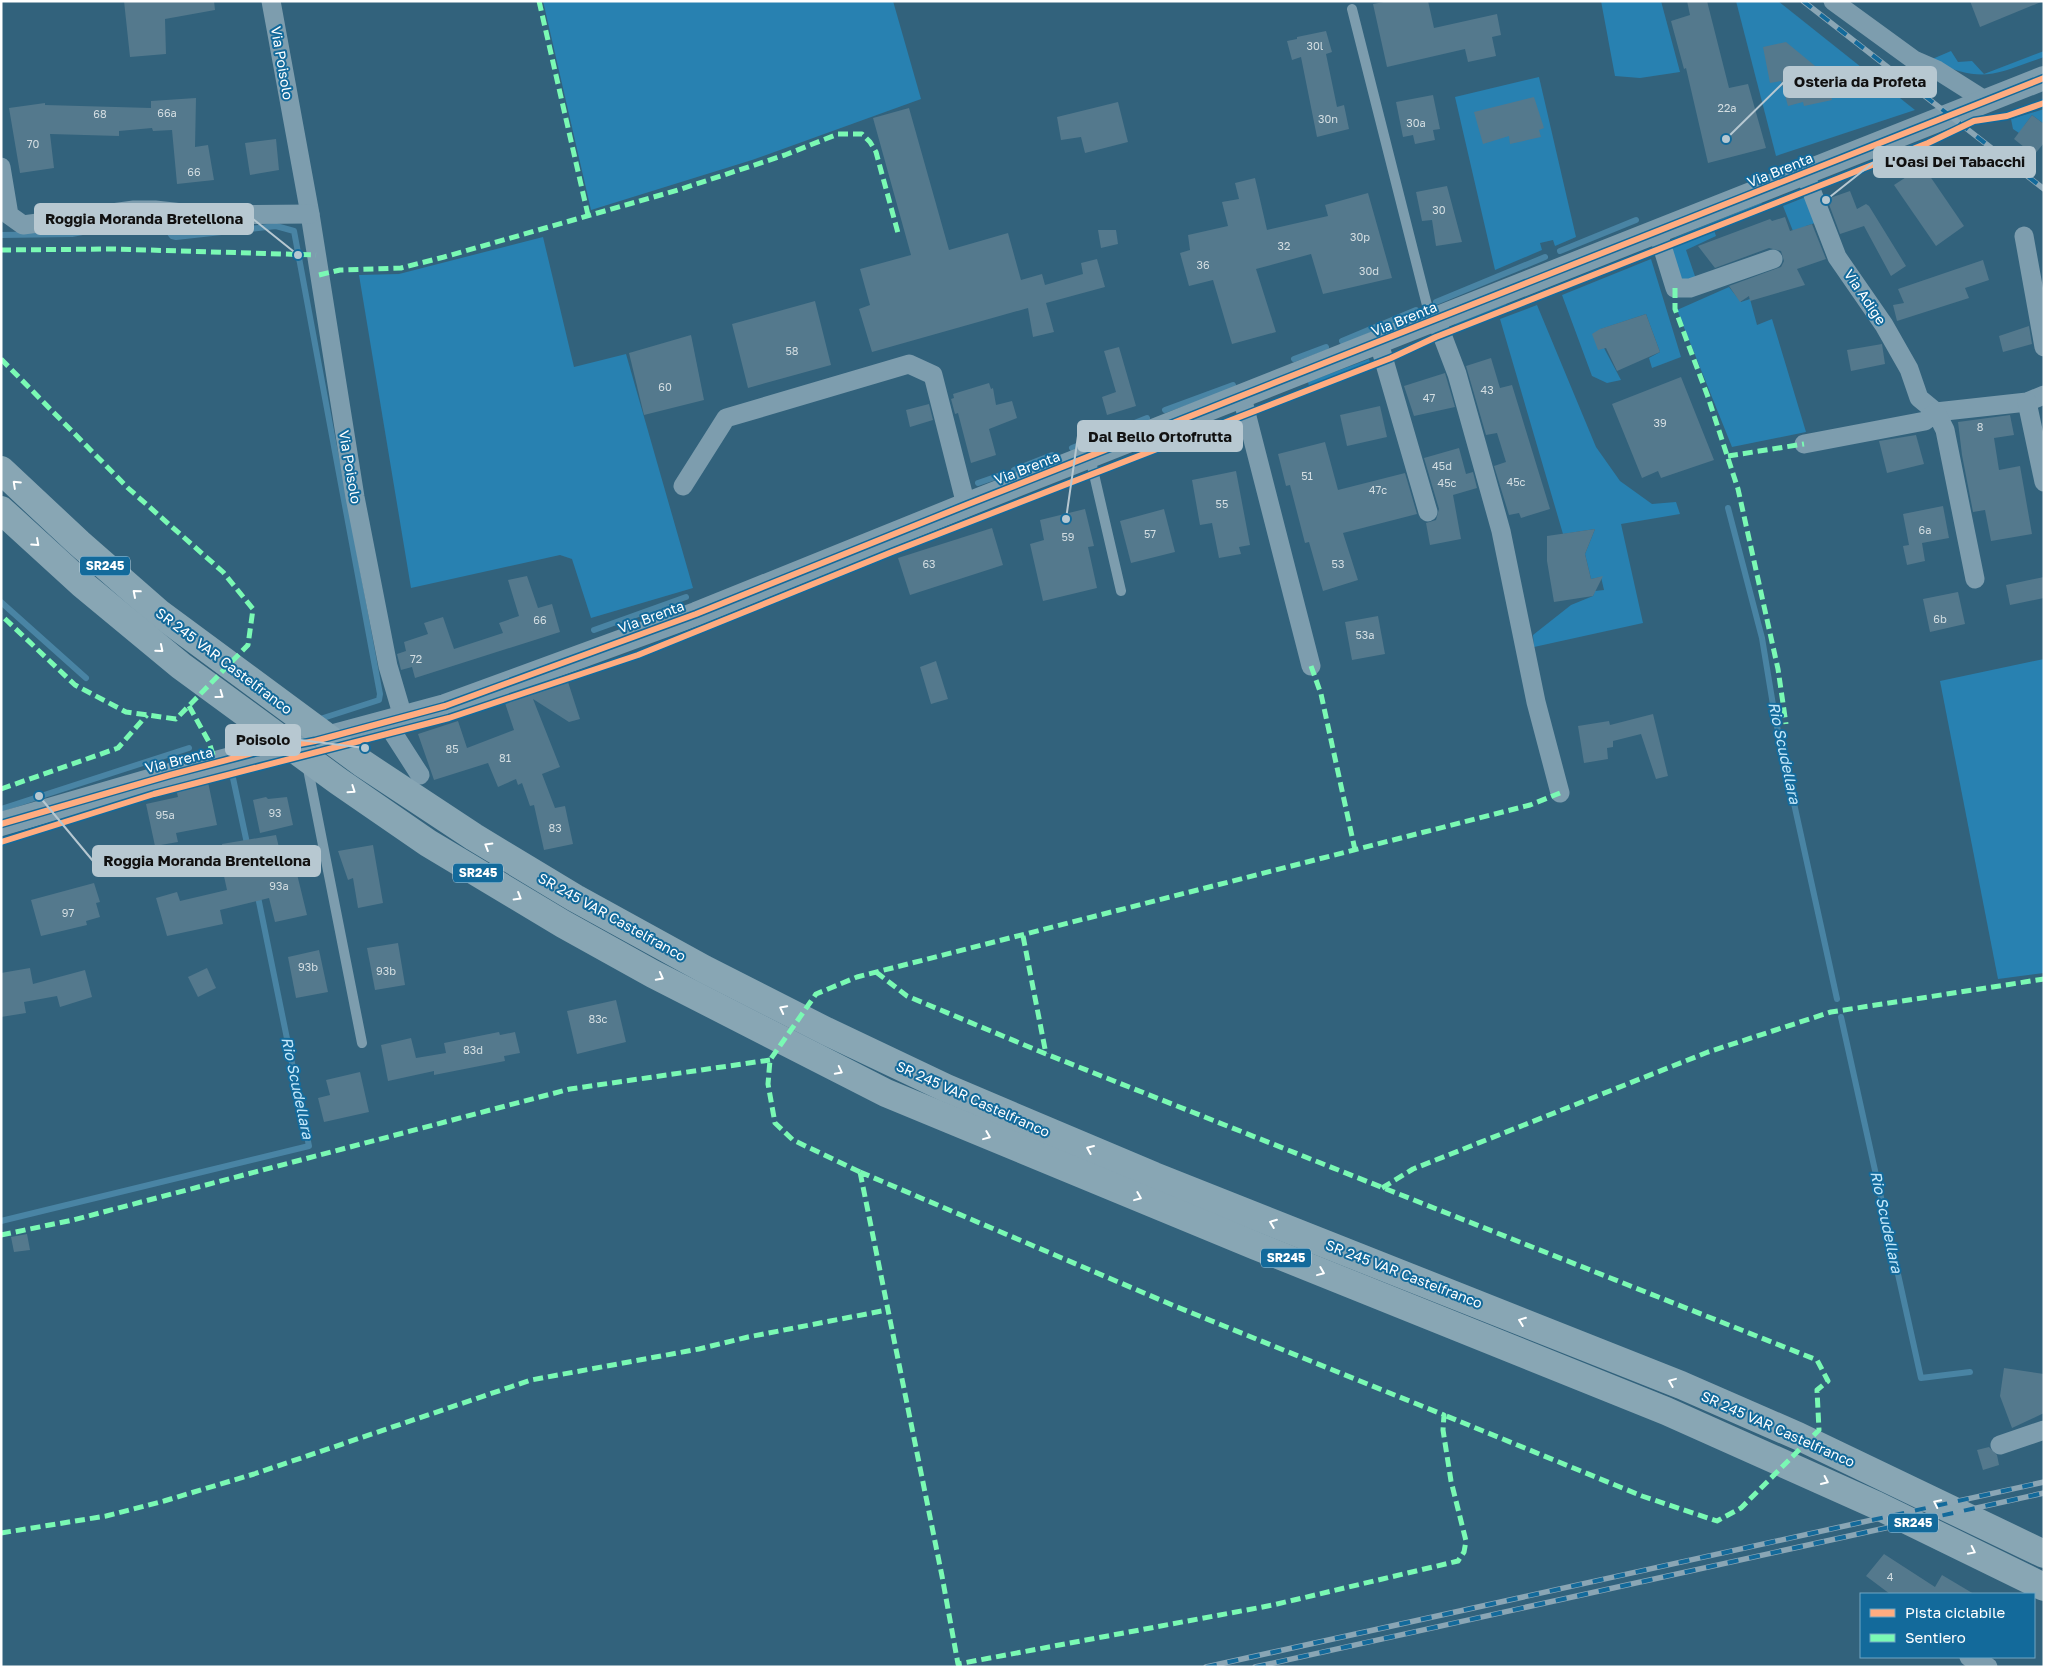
<svg xmlns="http://www.w3.org/2000/svg" width="2045" height="1668" viewBox="0 0 2045 1668" font-family="'Golos Text',sans-serif">
  <rect width="100%" height="100%" fill="#32627c"/>
  <!-- green -->
  <g fill="#2881b1">
    <polygon points="543,1 893,1 921,99 752,160 591,210"/>
    <polygon points="1601,1 1661,1 1680,72 1640,78 1615,76"/>
    <polygon points="1736,1 1778,1 1915,110 1776,156"/>
    <path d="M 1951,51 L 1958,62 L 1972,61 L 1984,74 L 2044,51 L 2044,57 C 1991,75 1985,84 1930,60 Z"/>
    <polygon points="1539,77 1576,237 1555,246 1553,240 1540,243 1542,250 1495,270 1455,97"/>
    <polygon points="2044,109 2044,124 2032,115 2024,126 2022,135 2013,129 2011,119"/>
    <polygon points="1808,196 1818,222 1806,226 1797,241 1783,206"/>
    <polygon points="1762,204 1676,239 1674,238 1761,203"/>
    <polygon points="1714,230 1716,236 1686,250 1697,282 1680,280 1672,249 1680,243"/>
    <polygon points="543,237 574,367 626,354 693,588 591,618 572,559 560,555 411,588 359,275 399,274"/>
    <polygon points="1651,259 1681,357 1652,368 1649,358 1660,352 1646,314 1601,329 1604,348 1621,380 1607,383 1592,376 1562,295"/>
    <polygon points="1729,287 1741,302 1750,299 1757,325 1772,319 1806,432 1732,447 1677,310"/>
    <polygon points="1506,304 1507,307 1456,327 1455,324"/>
    <polygon points="1537,305 1596,447 1620,481 1652,504 1676,502 1680,514 1621,524 1643,623 1534,647 1533,635 1571,605 1593,596 1595,591 1604,590 1601,577 1591,579 1585,554 1595,529 1563,534 1500,319"/>
    <polygon points="1369,359 1370,362 1309,386 1308,382"/>
    <polygon points="2044,659 2044,973 1998,979 1940,681"/>
  </g>
  <g fill="none" stroke-linecap="round" stroke-linejoin="round">
    <!-- stream -->
    <g stroke="#4984a4" stroke-width="6">
      <polyline points="1,235 72,234 149,219 160,220 172,236 176,237 276,226 294,231 380,694 379,700 317,720"/>
      <polyline points="1560,251 1636,220"/>
      <polyline points="1436,302 1545,257"/>
      <polyline points="1342,341 1416,310"/>
      <polyline points="1294,359 1326,347"/>
      <polyline points="1165,410 1233,385"/>
      <polyline points="1072,448 1147,418"/>
      <polyline points="1014,470 1052,455"/>
      <polyline points="978,483 1001,475"/>
      <polyline points="1728,508 1762,638 1775,717 1837,999"/>
      <polyline points="1,602 86,678"/>
      <polyline points="594,630 686,597"/>
      <polyline points="233,738 259,733"/>
      <polyline points="233,778 248,848"/>
      <polyline points="1,809 189,748"/>
      <polyline points="1841,1017 1921,1378 1970,1372"/>
      <polyline points="1,1221 309,1146 257,892"/>
    </g>
  </g>
  <!-- building -->
  <g fill="#54798d">
    <polygon points="124,1 214,1 215,10 165,19 166,54 130,57"/>
    <polygon points="1389,1 1428,1 1434,28 1497,14 1501,35 1492,37 1496,56 1468,62 1465,49 1387,67 1373,4"/>
    <polygon points="1687,1 1707,1 1729,88 1748,84 1766,148 1708,163 1686,68 1684,69 1671,21 1690,15"/>
    <polygon points="1970,1 2041,1 2041,2 1980,27"/>
    <polygon points="1326,31 1332,52 1326,54 1337,107 1344,105 1349,129 1317,137 1301,57 1292,60 1287,41 1297,39 1297,37"/>
    <polygon points="1786,42 1820,70 1835,67 1841,90 1831,95 1832,100 1804,106 1803,102 1788,106 1781,81 1770,83 1763,47"/>
    <polygon points="1433,95 1440,129 1433,130 1435,140 1415,144 1413,135 1403,137 1396,102"/>
    <polygon points="1534,97 1544,128 1539,130 1541,137 1510,144 1509,136 1483,144 1474,112"/>
    <polygon points="196,98 195,147 208,145 214,180 177,184 172,130 153,131 152,128 119,131 119,136 50,134 54,168 20,173 9,108 45,103 45,105 151,108 151,101"/>
    <polygon points="1118,102 1128,142 1085,153 1081,137 1061,140 1057,117"/>
    <polygon points="909,108 949,250 1008,233 1021,280 1042,274 1045,285 1083,274 1081,263 1097,259 1105,287 1046,303 1054,332 1033,337 1028,308 872,352 859,309 870,305 860,269 911,255 873,118"/>
    <polygon points="2032,115 2044,124 2044,143 2034,155 2014,139"/>
    <polygon points="276,139 279,170 250,175 245,143"/>
    <polygon points="1923,166 1964,226 1936,246 1894,185"/>
    <polygon points="1255,178 1267,230 1328,216 1325,205 1368,193 1392,278 1323,294 1311,254 1256,269 1276,332 1232,344 1213,280 1189,286 1180,253 1190,250 1188,235 1228,226 1222,202 1239,199 1235,183"/>
    <polygon points="1447,186 1462,242 1436,246 1432,220 1422,221 1416,192"/>
    <polygon points="1850,191 1857,209 1866,204 1869,206 1906,266 1891,276 1864,226 1840,234 1827,199"/>
    <polygon points="1785,217 1790,231 1812,224 1826,259 1797,269 1805,285 1750,301 1749,296 1740,302 1729,286 1781,267 1784,261 1781,251 1769,248 1715,268 1698,246 1770,219 1772,221"/>
    <polygon points="1098,230 1116,230 1118,244 1101,248"/>
    <polygon points="1983,260 1989,280 1965,288 1969,298 1897,321 1893,305 1904,303 1898,289"/>
    <polygon points="815,301 831,365 748,388 732,324"/>
    <polygon points="1646,314 1660,352 1617,371 1606,348 1598,350 1592,334 1600,329"/>
    <polygon points="2029,326 2032,344 2003,352 1999,336"/>
    <polygon points="691,335 704,400 644,415 629,353"/>
    <polygon points="1882,344 1885,364 1851,371 1847,350"/>
    <polygon points="1119,347 1136,406 1107,415 1102,397 1116,392 1104,351"/>
    <polygon points="1491,358 1500,388 1512,385 1550,509 1521,518 1519,513 1509,515 1494,466 1506,462 1497,433 1486,435 1466,366"/>
    <polygon points="1445,373 1455,407 1414,416 1404,386"/>
    <polygon points="1681,377 1714,460 1661,478 1658,471 1642,478 1612,404"/>
    <polygon points="989,383 991,389 993,388 996,405 1012,401 1017,418 989,429 996,455 971,463 958,413 955,414 951,399 954,398 953,394"/>
    <polygon points="929,404 933,420 910,427 906,410"/>
    <polygon points="1380,406 1387,437 1347,446 1340,415"/>
    <polygon points="2010,415 2014,435 1994,438 1999,470 2020,466 2032,534 1991,541 1985,510 1973,512 1962,455 1958,422"/>
    <polygon points="1916,435 1924,464 1887,473 1879,441"/>
    <polygon points="1325,442 1338,490 1405,473 1417,514 1343,533 1358,580 1323,591 1309,542 1305,543 1290,485 1286,486 1278,454"/>
    <polygon points="1459,448 1466,474 1473,472 1477,488 1453,495 1461,539 1430,545 1426,523 1436,520 1439,509 1424,458"/>
    <polygon points="1236,471 1250,545 1239,547 1241,554 1219,558 1212,523 1200,525 1192,480"/>
    <polygon points="1943,506 1949,538 1922,543 1925,561 1907,565 1903,546 1909,545 1903,514"/>
    <polygon points="1085,509 1094,546 1088,547 1097,588 1043,601 1030,544 1044,540 1040,520"/>
    <polygon points="1164,509 1175,552 1131,563 1120,521"/>
    <polygon points="992,528 1003,565 910,595 898,558"/>
    <polygon points="1595,529 1585,554 1591,579 1603,576 1593,596 1554,602 1547,561 1547,536"/>
    <polygon points="527,576 538,608 552,604 560,632 415,678 412,667 401,670 397,654 406,651 404,642 428,634 424,623 443,617 454,649 503,633 499,623 519,616 508,580"/>
    <polygon points="2044,577 2044,598 2010,605 2006,585"/>
    <polygon points="1958,592 1965,624 1930,632 1923,599"/>
    <polygon points="1378,616 1385,654 1352,660 1345,622"/>
    <polygon points="936,661 948,699 931,704 920,667"/>
    <polygon points="568,682 580,719 569,722 533,699 560,767 542,774 555,808 565,806 573,844 544,850 534,805 530,806 522,783 518,785 516,779 498,787 488,763 434,780 418,734 458,721 467,748 514,730 505,703"/>
    <polygon points="1653,714 1668,776 1656,779 1641,734 1613,741 1613,747 1607,748 1608,759 1584,763 1578,726 1609,721 1610,725"/>
    <polygon points="208,782 217,825 176,833 178,842 155,846 146,804 178,797 176,789"/>
    <polygon points="266,797 268,799 287,797 293,825 260,833 253,800"/>
    <polygon points="276,835 286,877 297,874 307,915 275,922 269,898 220,910 223,924 167,936 156,898 177,892 180,901 227,890 222,867 226,866 222,844"/>
    <polygon points="373,845 383,903 358,908 353,878 348,880 338,851"/>
    <polygon points="94,883 100,902 96,903 100,917 86,921 87,925 41,936 31,900"/>
    <polygon points="398,943 405,985 375,990 367,948"/>
    <polygon points="319,950 328,992 296,998 288,957"/>
    <polygon points="30,968 33,984 85,970 92,997 60,1007 57,996 24,1002 26,1013 1,1017 1,973"/>
    <polygon points="207,968 216,988 198,997 188,977"/>
    <polygon points="616,1000 626,1042 577,1054 567,1011"/>
    <polygon points="499,1032 500,1035 515,1032 520,1053 504,1056 505,1061 434,1075 434,1071 388,1081 381,1045 411,1038 416,1058 446,1053 444,1043"/>
    <polygon points="360,1072 369,1112 324,1122 318,1098 330,1095 326,1080"/>
    <polygon points="27,1234 30,1250 14,1252 11,1237"/>
    <polygon points="2004,1368 2044,1374 2044,1413 2012,1428 2000,1396"/>
    <polygon points="1989,1447 1997,1455 1999,1465 1983,1470 1977,1450"/>
    <polygon points="1884,1554 1935,1587 1942,1575 1974,1594 1890,1594 1866,1576"/>
  </g>
  <g fill="none" stroke-linecap="round" stroke-linejoin="round">
    <!-- service -->
    <g stroke="#7d9dae" stroke-width="10">
      <polyline points="1352,9 1431,321"/>
      <polyline points="1090,457 1121,591"/>
      <polyline points="307,764 362,1043"/>
    </g>
    <!-- minor -->
    <g stroke="#7d9dae" stroke-width="19">
      <polyline points="271,1 310,214 355,497 388,666 403,717"/>
      <polyline points="1833,1 1914,60 1937,70 1986,101"/>
      <polyline points="1,167 9,215 23,225 134,210 155,210 201,215 310,214"/>
      <polyline points="1805,174 1837,257 1884,325 1909,369 1919,398 1936,412 2027,402 2044,395"/>
      <polyline points="1658,233 1675,288 1690,288 1773,259"/>
      <polyline points="2024,236 2044,347"/>
      <polyline points="1436,319 1457,374 1501,531 1536,702 1560,793"/>
      <polyline points="1379,343 1428,512"/>
      <polyline points="1242,397 1311,666"/>
      <polyline points="2027,402 2044,482"/>
      <polyline points="1804,444 1925,421 1936,412 1945,430 1975,579"/>
      <polyline points="683,486 726,418 909,364 933,375 966,505"/>
      <polyline points="386,722 420,775"/>
      <polyline points="2000,1445 2044,1430"/>
      <polyline points="1969,1657 1988,1667"/>
    </g>
    <!-- tertiary -->
    <polyline stroke="#7d9dae" stroke-width="24" points="1,824 170,775 257,752 315,741 445,706 696,614 966,505 2044,78"/>
    <!-- trunk -->
    <g stroke="#88a6b4" stroke-width="28">
      <polyline points="1,470 79,543 159,613 362,763 474,837 575,898 704,969 826,1031 946,1088 1154,1176 1681,1385 1798,1436 2044,1554"/>
      <polyline points="1,510 82,584 181,666 338,781 428,843 563,924 653,974 886,1093 1256,1246 1666,1411 1876,1505 2044,1587"/>
    </g>
    <defs>
      <g id="rail">
        <polyline points="1803,1 2044,189"/>
        <polyline points="1206,1667 2044,1482"/>
        <polyline points="1255,1667 2044,1493"/>
      </g>
    </defs>
    <!-- rail casing -->
    <use href="#rail" stroke="#8aa6b5" stroke-width="5.5"/>
    <!-- rail -->
    <use href="#rail" stroke="#136a9b" stroke-width="4" stroke-dasharray="11" stroke-linecap="butt"/>
    <!-- quiet -->
    <g stroke="#7af9b4" stroke-width="5" stroke-dasharray="10 5" stroke-linecap="butt">
      <polyline points="539,1 588,215"/>
      <polyline points="1,250 114,249 316,255"/>
      <polyline points="319,275 340,270 401,268 444,257 678,190 785,155 838,134 862,134 870,142 876,152 898,233"/>
      <polyline points="1675,288 1675,309 1708,397 1738,489 1778,669 1786,724"/>
      <polyline points="1,359 128,488 223,572 253,609 248,645 176,719 126,712 75,685 1,615"/>
      <polyline points="1728,456 1804,444"/>
      <polyline points="1311,666 1321,694 1355,850"/>
      <polyline points="189,706 209,742 216,764"/>
      <polyline points="1,789 118,748 147,715"/>
      <polyline points="1023,936 1046,1054"/>
      <polyline points="876,972 907,996 1046,1054 1817,1360 1828,1381 1817,1390 1819,1430 1741,1508 1717,1521 1642,1496 1444,1415"/>
      <polygon points="860,1172 1177,1307 1444,1415 1443,1430 1451,1481 1466,1541 1464,1552 1458,1561 1273,1605 958,1664 942,1576"/>
      <polyline points="860,1172 793,1140 775,1123 768,1084 770,1060 816,994 857,977 1530,805 1560,793"/>
      <polyline points="1382,1188 1413,1169 1708,1052 1831,1012 2044,979"/>
      <polyline points="1,1235 73,1220 570,1089 770,1060"/>
      <polyline points="1,1533 106,1516 164,1501 254,1474 531,1380 699,1349 748,1337 887,1310"/>
    </g>
    <defs>
      <g id="cycleway">
        <polyline points="1,824 170,775 257,752 315,741 445,706 696,614 966,505 2044,78"/>
        <polyline points="1,842 154,794 449,718 638,655 892,552 1391,358 1436,337 1928,143 1974,121 2007,116 2044,103"/>
      </g>
    </defs>
    <!-- cycleway casing -->
    <use href="#cycleway" stroke="#136a9b" stroke-width="9"/>
    <!-- cycleway -->
    <use href="#cycleway" stroke="#ffac80" stroke-width="6"/>
  </g>
  <!-- one-way arrows -->
  <defs><path id="oneway-chevron" d="M-2-3.5L2.5 0L-2 3.5" fill="none" stroke-width="1.6" stroke-linecap="round" stroke-linejoin="round" transform="scale(1.25)"/></defs>
  <g stroke="#fff">
    <use href="#oneway-chevron" transform="translate(16 484) rotate(-137)"/>
    <use href="#oneway-chevron" transform="translate(36 543) rotate(42)"/>
    <use href="#oneway-chevron" transform="translate(136 593) rotate(-139)"/>
    <use href="#oneway-chevron" transform="translate(160 649) rotate(40)"/>
    <use href="#oneway-chevron" transform="translate(220 695) rotate(36)"/>
    <use href="#oneway-chevron" transform="translate(352 790) rotate(34)"/>
    <use href="#oneway-chevron" transform="translate(488 846) rotate(-149)"/>
    <use href="#oneway-chevron" transform="translate(518 897) rotate(31)"/>
    <use href="#oneway-chevron" transform="translate(660 977) rotate(28)"/>
    <use href="#oneway-chevron" transform="translate(783 1009) rotate(-153)"/>
    <use href="#oneway-chevron" transform="translate(839 1071) rotate(27)"/>
    <use href="#oneway-chevron" transform="translate(987 1136) rotate(22)"/>
    <use href="#oneway-chevron" transform="translate(1090 1149) rotate(-157)"/>
    <use href="#oneway-chevron" transform="translate(1138 1197) rotate(22)"/>
    <use href="#oneway-chevron" transform="translate(1273 1223) rotate(-159)"/>
    <use href="#oneway-chevron" transform="translate(1321 1272) rotate(22)"/>
    <use href="#oneway-chevron" transform="translate(1522 1321) rotate(-159)"/>
    <use href="#oneway-chevron" transform="translate(1672 1382) rotate(-158)"/>
    <use href="#oneway-chevron" transform="translate(1825 1481) rotate(25)"/>
    <use href="#oneway-chevron" transform="translate(1937 1503) rotate(-154)"/>
    <use href="#oneway-chevron" transform="translate(1972 1551) rotate(26)"/>
  </g>
  <g text-anchor="middle" stroke-width="4" stroke-linejoin="round" paint-order="stroke">
    <!-- number labels -->
    <g font-size="11" fill="#d4dee2">
      <text x="1315" y="50">30l</text>
      <text x="1727" y="112">22a</text>
      <text x="167" y="117">66a</text>
      <text x="100" y="118">68</text>
      <text x="1328" y="123">30n</text>
      <text x="1416" y="127">30a</text>
      <text x="33" y="148">70</text>
      <text x="194" y="176">66</text>
      <text x="1439" y="214">30</text>
      <text x="1360" y="241">30p</text>
      <text x="1284" y="250">32</text>
      <text x="1203" y="269">36</text>
      <text x="1369" y="275">30d</text>
      <text x="792" y="355">58</text>
      <text x="665" y="391">60</text>
      <text x="1487" y="394">43</text>
      <text x="1429" y="402">47</text>
      <text x="1660" y="427">39</text>
      <text x="1980" y="431">8</text>
      <text x="1442" y="470">45d</text>
      <text x="1307" y="480">51</text>
      <text x="1516" y="486">45c</text>
      <text x="1447" y="487">45c</text>
      <text x="1378" y="494">47c</text>
      <text x="1222" y="508">55</text>
      <text x="1925" y="534">6a</text>
      <text x="1150" y="538">57</text>
      <text x="1068" y="541">59</text>
      <text x="929" y="568">63</text>
      <text x="1338" y="568">53</text>
      <text x="1940" y="623">6b</text>
      <text x="540" y="624">66</text>
      <text x="1365" y="639">53a</text>
      <text x="416" y="663">72</text>
      <text x="452" y="753">85</text>
      <text x="505" y="762">81</text>
      <text x="275" y="817">93</text>
      <text x="165" y="819">95a</text>
      <text x="555" y="832">83</text>
      <text x="279" y="890">93a</text>
      <text x="68" y="917">97</text>
      <text x="308" y="971">93b</text>
      <text x="386" y="975">93b</text>
      <text x="598" y="1023">83c</text>
      <text x="473" y="1054">83d</text>
      <text x="1890" y="1581">4</text>
    </g>
    <!-- shield labels -->
    <g fill="#136a9b" stroke="#b8d2e1" stroke-width="1">
      <rect x="80" y="556.5" width="50" height="19" rx="4"/>
      <rect x="453" y="863.5" width="50" height="19" rx="4"/>
      <rect x="1261" y="1248.5" width="50" height="19" rx="4"/>
      <rect x="1888" y="1513.5" width="50" height="19" rx="4"/>
    </g>
    <g font-size="12" font-weight="bold" fill="#fff">
      <text x="105" y="570">SR245</text>
      <text x="478" y="877">SR245</text>
      <text x="1286" y="1262">SR245</text>
      <text x="1913" y="1527">SR245</text>
    </g>
    <!-- street labels -->
    <g font-size="14" fill="#fff" stroke="#136a9b">
      <text transform="translate(282 63) rotate(80)" y="5">Via Poisolo</text>
      <text transform="translate(1780 170) rotate(-22)" y="5">Via Brenta</text>
      <text transform="translate(1865 297) rotate(56)" y="5">Via Adige</text>
      <text transform="translate(1404 319) rotate(-22)" y="5">Via Brenta</text>
      <text transform="translate(350 467) rotate(80)" y="5">Via Poisolo</text>
      <text transform="translate(1027 468) rotate(-21)" y="5">Via Brenta</text>
      <text transform="translate(651 617) rotate(-20)" y="5">Via Brenta</text>
      <text transform="translate(224 661) rotate(37)" y="5">SR 245 VAR Castelfranco</text>
      <text transform="translate(179 760) rotate(-14)" y="5">Via Brenta</text>
      <text transform="translate(612 917) rotate(29)" y="5">SR 245 VAR Castelfranco</text>
      <text transform="translate(973 1099) rotate(24)" y="5">SR 245 VAR Castelfranco</text>
      <text transform="translate(1404 1274) rotate(21)" y="5">SR 245 VAR Castelfranco</text>
      <text transform="translate(1778 1429) rotate(24)" y="5">SR 245 VAR Castelfranco</text>
    </g>
    <!-- water labels -->
    <g font-size="15" font-style="italic" fill="#c4e8fb" stroke="#136a9b">
      <text transform="translate(1784 753) rotate(78)" y="5">Rio Scudellara</text>
      <text transform="translate(297 1088) rotate(78)" y="5">Rio Scudellara</text>
      <text transform="translate(1886 1222) rotate(78)" y="5">Rio Scudellara</text>
    </g>
  </g>
  <!-- callouts -->
  <path fill="none" stroke="#b7c8d1" stroke-width="2" d="M1726 139L1784 82M1826 200L1874 162M298 255L253 219M1066 519L1078 436M365 748L300 740M39 796L93 861"/>
  <g fill="#b7c8d1" stroke="#136a9b" stroke-width="2">
    <circle cx="1726" cy="139" r="5"/>
    <circle cx="1826" cy="200" r="5"/>
    <circle cx="298" cy="255" r="5"/>
    <circle cx="1066" cy="519" r="5"/>
    <circle cx="365" cy="748" r="5"/>
    <circle cx="39" cy="796" r="5"/>
  </g>
  <g fill="#b7c8d1" stroke="#b7c8d1" stroke-width="2">
    <rect x="1784" y="67" width="152" height="30" rx="5"/>
    <rect x="1874" y="147" width="161" height="30" rx="5"/>
    <rect x="35" y="204" width="218" height="30" rx="5"/>
    <rect x="1078" y="421" width="164" height="30" rx="5"/>
    <rect x="226" y="725" width="74" height="30" rx="5"/>
    <rect x="93" y="846" width="227" height="30" rx="5"/>
  </g>
  <g font-size="15" text-anchor="middle" font-weight="bold" fill="#111">
    <text x="1860" y="87">Osteria da Profeta</text>
    <text x="1955" y="167">L'Oasi Dei Tabacchi</text>
    <text x="144" y="224">Roggia Moranda Bretellona</text>
    <text x="1160" y="442">Dal Bello Ortofrutta</text>
    <text x="263" y="745">Poisolo</text>
    <text x="207" y="866">Roggia Moranda Brentellona</text>
  </g>
  <!-- border -->
  <rect width="2045" height="1668" fill="none" stroke="#ffffff" stroke-width="5"/>
  <!-- legend -->
  <rect x="1860" y="1593" width="175" height="65" fill="#136a9b" stroke="#71a6c3"/>
  <rect x="1870" y="1609" width="25" height="8" fill="#ffac80" stroke="#71a6c3"/>
  <text x="1905" y="1618" font-size="15" fill="#ffffff">Pista ciclabile</text>
  <rect x="1870" y="1634" width="25" height="8" fill="#7af9b4" stroke="#71a6c3"/>
  <text x="1905" y="1643" font-size="15" fill="#ffffff">Sentiero</text>
</svg>
